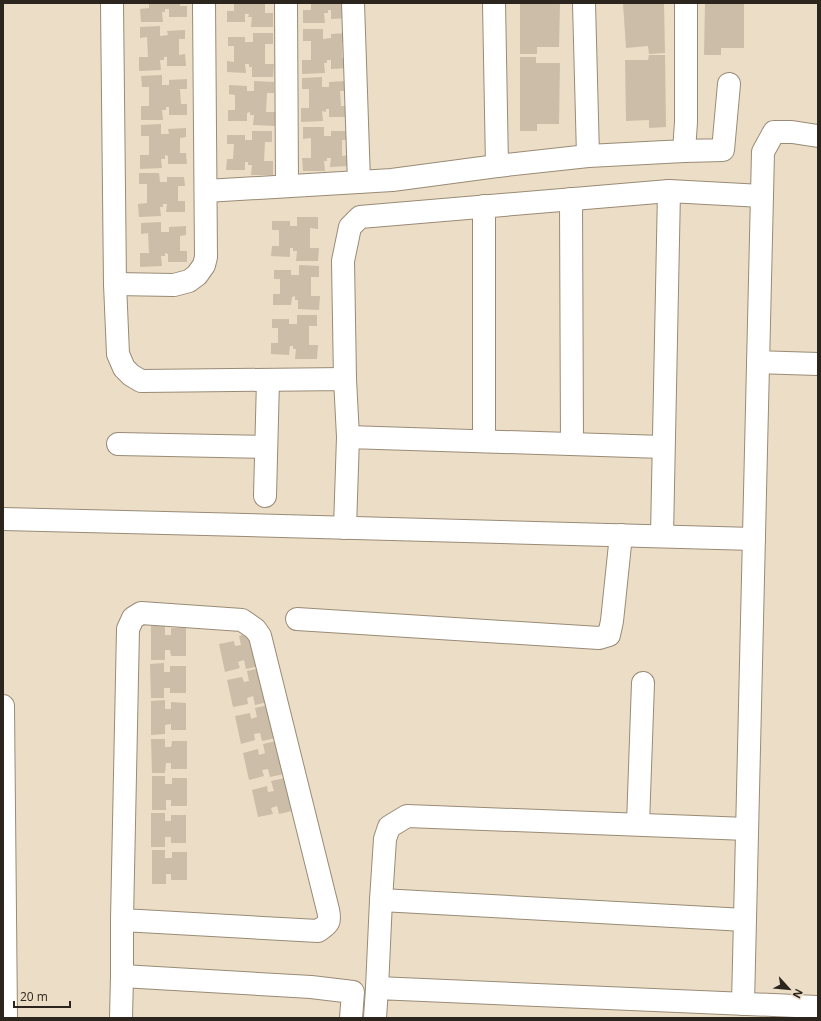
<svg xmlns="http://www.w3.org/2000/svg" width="821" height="1021" viewBox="0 0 821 1021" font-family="'Open Sans',sans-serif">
  <rect width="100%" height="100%" fill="#ecddc6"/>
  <!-- building -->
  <g fill="#cbbda7">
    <polygon points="149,3 180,3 180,6 187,6 187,17 169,17 169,9 165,9 165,12 162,12 163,22 141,22 140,9 149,8"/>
    <polygon points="234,3 265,3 265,13 273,13 273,27 251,27 252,17 248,17 249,14 245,14 245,22 227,22 227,11 234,11"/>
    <polygon points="311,3 343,3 350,18 331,19 331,10 328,10 328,13 324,13 325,23 303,23 303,10 311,10"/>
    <polygon points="520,3 560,3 559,47 537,47 537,54 520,54"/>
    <polygon points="623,3 664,3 665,53 649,54 648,46 626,48"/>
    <polygon points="705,3 744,3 744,48 721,48 721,55 704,55"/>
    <polygon points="160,26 160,36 168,35 167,31 185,30 185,39 179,39 179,55 185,54 186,66 167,66 167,57 164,57 164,60 160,60 161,70 139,71 139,57 148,57 147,37 140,38 140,27"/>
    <polygon points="303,29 323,29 323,39 331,38 331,34 348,33 349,42 342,42 342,58 349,57 349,68 331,69 331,60 327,60 327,63 324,63 325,73 302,74 302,60 311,60 311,41 303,41"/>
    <polygon points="253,33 273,33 273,44 265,44 265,64 274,64 273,77 252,77 252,67 249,67 249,64 245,64 246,73 227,72 227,61 234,62 234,46 228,46 228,37 245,37 245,42 253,42"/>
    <polygon points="649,55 665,55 666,127 649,128 649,120 626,121 625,60 648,60"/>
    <polygon points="520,57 536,57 536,63 560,63 559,124 537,124 537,131 520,131"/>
    <polygon points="162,75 162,85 169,85 169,80 187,79 187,89 180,89 181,104 187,104 187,115 169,115 169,107 166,107 166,110 162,110 163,120 141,120 141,106 149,106 149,87 142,87 141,76"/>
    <polygon points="322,77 322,87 329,87 329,82 347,81 347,91 340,91 341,106 347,106 348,117 329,117 329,109 326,109 326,112 322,111 323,121 301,122 301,108 309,108 309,89 302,89 302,78"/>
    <polygon points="254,81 274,82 274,93 267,93 266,112 275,112 275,126 253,125 254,115 250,115 250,112 247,113 247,121 228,121 228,110 235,110 235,95 229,94 229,85 247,86 247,91 254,91"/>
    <polygon points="161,124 161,134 169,134 168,129 186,128 186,137 180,138 180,153 186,153 187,164 168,164 168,156 165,155 165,159 161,159 162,168 140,169 140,155 149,155 149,136 141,136 141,125"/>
    <polygon points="303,127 324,127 324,136 331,136 331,131 349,131 349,140 342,140 342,156 349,155 349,166 330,167 331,158 327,158 327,161 324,161 325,171 303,171 302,158 311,158 311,138 303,139"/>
    <polygon points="252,131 272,131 272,142 265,142 264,161 273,161 273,175 251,175 252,165 248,165 248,162 245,162 245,170 226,170 227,159 233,159 234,144 227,144 227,135 245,135 245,140 252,140"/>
    <polygon points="139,173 159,173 160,182 167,182 167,177 184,177 185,186 178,186 178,201 185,201 185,212 166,212 167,204 163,204 163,207 160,207 161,216 139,217 138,204 147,203 147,184 139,184"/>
    <polygon points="297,217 318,217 318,229 310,228 310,248 319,248 318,261 296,261 297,251 293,251 293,248 290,248 290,257 271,256 272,246 279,246 279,230 272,230 272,221 290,221 290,226 297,226"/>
    <polygon points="161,222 161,232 169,232 169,227 186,226 186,235 180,236 180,251 187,251 187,262 168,262 168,254 165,253 165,256 161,256 162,266 140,267 140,253 149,253 148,233 141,234 141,223"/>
    <polygon points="299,265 319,266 319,277 311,277 311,296 320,296 319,310 298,309 298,300 295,300 295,296 292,297 291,305 273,305 273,294 280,294 280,279 274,279 274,270 291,270 291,275 299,275"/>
    <polygon points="297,315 317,315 317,326 309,326 309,345 318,345 317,359 295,359 296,349 293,349 293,346 290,346 289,355 271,354 271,343 278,343 278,328 272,328 272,319 289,319 289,324 297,324"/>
    <polygon points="151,626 165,626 165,635 171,635 171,628 186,628 186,656 171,656 170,650 165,650 165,660 151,660"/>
    <polygon points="252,632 259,666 246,669 244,660 238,662 240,668 225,672 219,644 234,641 235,646 241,645 239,636"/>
    <polygon points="164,663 164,672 170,672 170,666 186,666 186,693 170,693 170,688 164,688 164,698 151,698 150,664"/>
    <polygon points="261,668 268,702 255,705 253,696 247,698 248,704 233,707 227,680 242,677 244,682 249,681 247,671"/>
    <polygon points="165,700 165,709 171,709 171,702 186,703 186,730 171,730 171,724 165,725 165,734 151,735 151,701"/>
    <polygon points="268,705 276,738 262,741 260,733 254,734 255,740 241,744 235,716 250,713 251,719 257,717 255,708"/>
    <polygon points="151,739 165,739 165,747 171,747 172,741 187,741 187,769 171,769 171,763 166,763 165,773 152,773"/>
    <polygon points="276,741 284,774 270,777 268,769 262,770 264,776 249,780 243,753 258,749 259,755 265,753 263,744"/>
    <polygon points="152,776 165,776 165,784 172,784 172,778 187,778 187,806 171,806 171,800 166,800 166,810 152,810"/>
    <polygon points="285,778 292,811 279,814 277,806 271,808 273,814 258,817 252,790 267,786 268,792 274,791 271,781"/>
    <polygon points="151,813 165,813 165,821 171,821 171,815 186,815 186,843 171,843 171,837 165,837 165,847 151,847"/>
    <polygon points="152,850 165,850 165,858 172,858 172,852 187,852 187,880 171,880 171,874 166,874 166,884 152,884"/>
  </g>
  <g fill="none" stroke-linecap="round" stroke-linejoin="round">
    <defs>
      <g id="minor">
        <polyline points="112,3 115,284 118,354 124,368 131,375 141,381 345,379 348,437"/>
        <polyline points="286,3 287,186"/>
        <polyline points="353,3 359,182"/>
        <polyline points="494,3 497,166"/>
        <polyline points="584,3 588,156"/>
        <polyline points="684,151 723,150 729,84"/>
        <polyline points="206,191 392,180 497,166 588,156 684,151 686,122 686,3"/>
        <polyline points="571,199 572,444"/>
        <polyline points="115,284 174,285 189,281 197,275 204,265 206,257 204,3"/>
        <polyline points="758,362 818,364"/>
        <polyline points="345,379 343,261 350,227 360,217 669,191"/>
        <polyline points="484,441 484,206"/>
        <polyline points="118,444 266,447"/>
        <polyline points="265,496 268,380"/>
        <polyline points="3,519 246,525 754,539"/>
        <polyline points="345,528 348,437 663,447"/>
        <polyline points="662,536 669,191 762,196"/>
        <polyline points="297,619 599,638 609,635 612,621 621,535"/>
        <polyline points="3,706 6,1018"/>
        <polyline points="638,824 643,683"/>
        <polyline points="381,900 745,920"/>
        <polyline points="122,976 311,987 353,992 351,1018"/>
        <polyline points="377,988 381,900 385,839 389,827 407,816 747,829"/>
        <polyline points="743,1004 763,152 774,132 792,132 818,136"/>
        <path d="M 121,1018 L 122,976 L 122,920 L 128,629 L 133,618 L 141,613 L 242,620 L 255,629 L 260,636 L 328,910 C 331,923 328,924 318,931 L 122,920"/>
        <polyline points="375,1018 377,988 818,1007"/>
      </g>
    </defs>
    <!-- minor casing -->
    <use href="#minor" stroke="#998b76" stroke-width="24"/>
    <!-- minor -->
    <use href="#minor" stroke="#fff" stroke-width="22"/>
  </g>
  <!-- border -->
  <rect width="821" height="1021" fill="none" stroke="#2b251d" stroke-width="8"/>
  <!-- north arrow -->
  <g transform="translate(789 989) rotate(117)" stroke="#ecddc6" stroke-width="3" paint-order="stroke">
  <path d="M0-3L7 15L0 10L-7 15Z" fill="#2b251d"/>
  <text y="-6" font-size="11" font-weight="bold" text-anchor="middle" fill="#2b251d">N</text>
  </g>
  <!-- scale -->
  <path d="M14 1001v6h56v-6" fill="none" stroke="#2b251d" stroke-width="2"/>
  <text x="20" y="1001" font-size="12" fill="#2b251d" stroke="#ecddc6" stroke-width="3" paint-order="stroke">20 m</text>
</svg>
